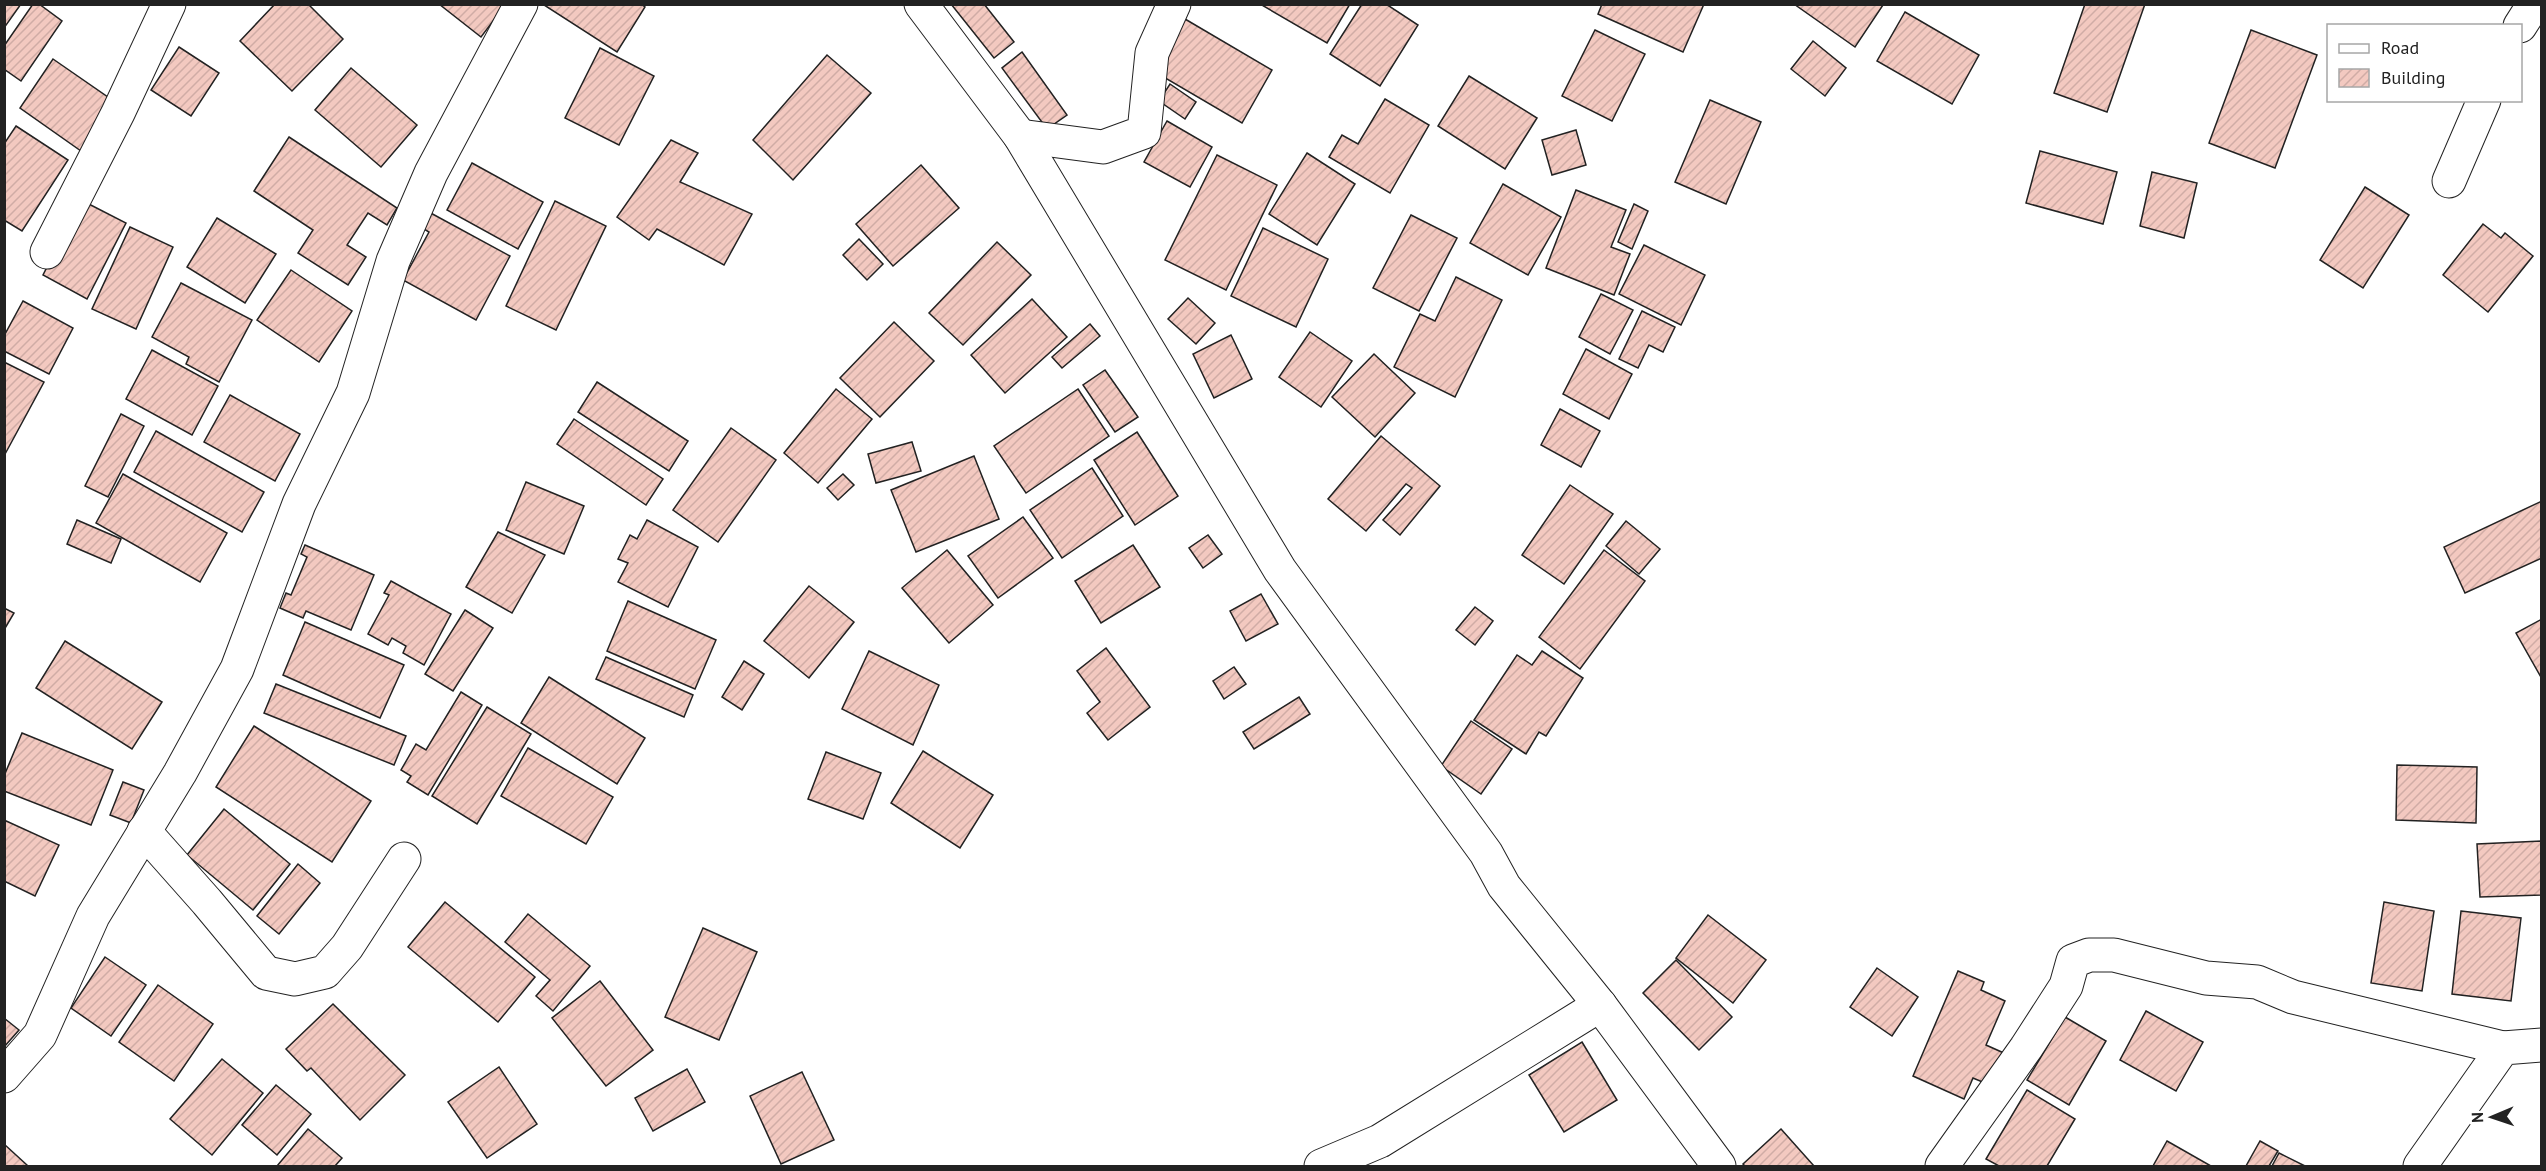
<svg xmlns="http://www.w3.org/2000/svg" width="2546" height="1171" viewBox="0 0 2546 1171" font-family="'PT Sans',sans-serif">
  <defs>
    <pattern id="building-hatch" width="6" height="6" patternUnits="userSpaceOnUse" patternTransform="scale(1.5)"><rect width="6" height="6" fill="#f3c9c0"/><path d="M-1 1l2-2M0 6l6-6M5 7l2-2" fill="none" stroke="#d0aca5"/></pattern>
  </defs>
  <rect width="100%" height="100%" fill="#fff"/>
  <!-- building -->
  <g fill="url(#building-hatch)" stroke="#222" stroke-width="1.5">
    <polygon points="4,4 21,4 4,28"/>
    <polygon points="33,4 39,4 62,21 21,81 4,69 4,46"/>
    <polygon points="275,4 308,4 343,39 292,91 240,41"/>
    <polygon points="439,4 506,4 481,37"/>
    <polygon points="641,4 645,7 617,52 544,5"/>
    <polygon points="951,4 984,4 1014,42 994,58"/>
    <polygon points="1260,4 1350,4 1327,43"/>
    <polygon points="1362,4 1386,4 1418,25 1380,86 1330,54"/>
    <polygon points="1602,4 1704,4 1683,52 1598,14"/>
    <polygon points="1794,4 1883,4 1883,5 1855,47"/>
    <polygon points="2085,4 2145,4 2107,112 2054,93"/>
    <polygon points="1905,12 1979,55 1952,104 1877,61"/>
    <polygon points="1185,19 1272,70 1242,123 1155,72"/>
    <polygon points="1595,30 1645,54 1612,121 1562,96"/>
    <polygon points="2251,30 2317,55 2275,168 2209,143"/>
    <polygon points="1813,41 1846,68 1825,96 1791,69"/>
    <polygon points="179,47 219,73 191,116 151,90"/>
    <polygon points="600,48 654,76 619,145 565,118"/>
    <polygon points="1022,52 1067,115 1047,129 1002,68"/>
    <polygon points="827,55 871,93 793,180 753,140"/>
    <polygon points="53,59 115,102 81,151 20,108"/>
    <polygon points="351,68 417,125 381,167 315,110"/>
    <polygon points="1469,76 1537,118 1505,169 1438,126"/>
    <polygon points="1170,84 1196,102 1185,119 1159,101"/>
    <polygon points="1385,99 1429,125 1390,193 1329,157 1342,135 1358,144"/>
    <polygon points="1710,100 1761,122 1726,204 1675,182"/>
    <polygon points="1167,121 1212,147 1190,187 1144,162"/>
    <polygon points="16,126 68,160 22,231 4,220 4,144"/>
    <polygon points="1576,130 1586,165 1552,175 1542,140"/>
    <polygon points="289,137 397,208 387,225 368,213 347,245 366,257 348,285 298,253 313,230 254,191"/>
    <polygon points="671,140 698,153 680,182 752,214 724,265 657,229 649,240 617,217"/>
    <polygon points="2040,151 2117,172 2103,224 2026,203"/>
    <polygon points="1307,153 1355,184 1317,245 1269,214"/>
    <polygon points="1217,155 1277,185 1226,290 1165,260"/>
    <polygon points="472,163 543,202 518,249 447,210"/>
    <polygon points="921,165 959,208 893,266 856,224"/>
    <polygon points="2152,172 2197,183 2184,238 2140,226"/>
    <polygon points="1503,184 1561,217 1528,275 1470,243"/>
    <polygon points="2365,187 2409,215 2363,288 2320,260"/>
    <polygon points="1576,190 1626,210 1611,247 1630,254 1614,295 1546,268"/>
    <polygon points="81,200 126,223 87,299 43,275"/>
    <polygon points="555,201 606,226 556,330 506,306"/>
    <polygon points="1634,204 1648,211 1632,249 1618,242"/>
    <polygon points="427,211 510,256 476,320 403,280 429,232 419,226"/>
    <polygon points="1411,215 1457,238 1419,311 1373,288"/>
    <polygon points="217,218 276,254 245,303 187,267"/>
    <polygon points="2483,224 2501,238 2505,233 2533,256 2488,312 2443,275"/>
    <polygon points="130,227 173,247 136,329 92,309"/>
    <polygon points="1263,228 1328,259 1296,327 1231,296"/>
    <polygon points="859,239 883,264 867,280 843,255"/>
    <polygon points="997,242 1031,275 963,345 929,313"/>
    <polygon points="1644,245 1705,275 1681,325 1619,294"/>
    <polygon points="291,270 352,311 319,362 257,320"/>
    <polygon points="1456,277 1502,300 1455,397 1394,367 1420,314 1435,321"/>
    <polygon points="181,283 252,320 219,382 186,364 189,357 152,337"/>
    <polygon points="1601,294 1633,310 1610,354 1579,337"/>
    <polygon points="1188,298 1215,323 1196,344 1168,319"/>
    <polygon points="1032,299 1067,337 1005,393 971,355"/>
    <polygon points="23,301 73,328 49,374 4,351 4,336"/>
    <polygon points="1642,311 1675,327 1663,352 1649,345 1638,368 1619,359"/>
    <polygon points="894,322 934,361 880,417 840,378"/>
    <polygon points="1090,324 1100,336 1062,368 1052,357"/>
    <polygon points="1310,332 1352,361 1321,407 1279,377"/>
    <polygon points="1231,335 1252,379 1214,398 1193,354"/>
    <polygon points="1586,349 1632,374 1609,419 1563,394"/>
    <polygon points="152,350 218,386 192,435 126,399"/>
    <polygon points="1374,354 1415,393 1375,437 1332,397"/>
    <polygon points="4,362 44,382 4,456"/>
    <polygon points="1105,370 1138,417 1115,432 1083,385"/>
    <polygon points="597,382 688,441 669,471 578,412"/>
    <polygon points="836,389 872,419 818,483 784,453"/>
    <polygon points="1078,389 1109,436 1026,493 994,446"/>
    <polygon points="230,395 300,434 275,481 204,442"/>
    <polygon points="1560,409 1600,431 1581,467 1541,445"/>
    <polygon points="121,414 144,426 108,497 85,486"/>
    <polygon points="574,419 663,479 646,505 557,444"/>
    <polygon points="731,428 776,460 718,542 673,510"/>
    <polygon points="156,431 264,492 242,532 134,472"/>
    <polygon points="1137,432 1178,496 1135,525 1094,460"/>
    <polygon points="1381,436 1440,486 1400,535 1383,520 1412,488 1406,484 1366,531 1328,499"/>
    <polygon points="912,442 921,471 876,483 868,454"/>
    <polygon points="974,456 999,519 916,552 891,490"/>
    <polygon points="1092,468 1123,516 1062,558 1030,510"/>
    <polygon points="123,474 227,533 200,582 96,523"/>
    <polygon points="843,474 854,485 838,500 827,488"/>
    <polygon points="526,482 584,506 564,554 506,530"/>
    <polygon points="1570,485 1613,514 1564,584 1522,555"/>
    <polygon points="2542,501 2542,558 2465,593 2444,547"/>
    <polygon points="1023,517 1053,558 998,598 968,556"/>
    <polygon points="77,520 121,539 111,563 67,544"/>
    <polygon points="647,520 698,547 668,607 618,582 628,563 618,559 630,535 637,539"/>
    <polygon points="1626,521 1660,549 1639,574 1606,546"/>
    <polygon points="498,532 545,555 512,613 466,587"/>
    <polygon points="1208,535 1222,554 1203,568 1189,548"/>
    <polygon points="305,545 374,575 351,630 306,611 303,618 280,608 286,593 291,595 307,557 301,554"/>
    <polygon points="1133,545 1160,587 1101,623 1075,581"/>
    <polygon points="947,550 993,605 949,643 902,588"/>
    <polygon points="1604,550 1645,581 1580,669 1539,637"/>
    <polygon points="391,581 451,614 424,665 403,653 406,646 392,638 388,645 368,634 389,595 384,593"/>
    <polygon points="809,586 854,622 809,678 764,641"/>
    <polygon points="1261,594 1278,624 1246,641 1230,611"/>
    <polygon points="628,601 716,640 695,689 607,651"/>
    <polygon points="1475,607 1493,621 1475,645 1456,630"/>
    <polygon points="4,608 14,613 4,630"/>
    <polygon points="465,610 493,628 453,691 425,674"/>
    <polygon points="2542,619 2542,679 2516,633"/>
    <polygon points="305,622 404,665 380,718 283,675"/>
    <polygon points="65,641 162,702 132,749 36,688"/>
    <polygon points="1106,648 1150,707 1108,740 1087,713 1100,702 1077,671"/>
    <polygon points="869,651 939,685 913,745 842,709"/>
    <polygon points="1542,651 1583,678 1546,736 1539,732 1526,754 1474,720 1517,655 1532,665"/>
    <polygon points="606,657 693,695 684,717 596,679"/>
    <polygon points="744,661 764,674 742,710 722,697"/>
    <polygon points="1234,667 1246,684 1224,699 1213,681"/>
    <polygon points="549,677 645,738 617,784 521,723"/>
    <polygon points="276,684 406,736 394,765 264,713"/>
    <polygon points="461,692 482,705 428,795 407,782 411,776 401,770 416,744 426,750"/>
    <polygon points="1299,697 1310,714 1254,749 1243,732"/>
    <polygon points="487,707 531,734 477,824 432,796"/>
    <polygon points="1471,721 1512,749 1481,794 1441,766"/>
    <polygon points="254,726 371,801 332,862 216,787"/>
    <polygon points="22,733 113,770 91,825 4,791 4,776"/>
    <polygon points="528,748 613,797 586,844 501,796"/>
    <polygon points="923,751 993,795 960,848 891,803"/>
    <polygon points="826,752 881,773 863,819 808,799"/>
    <polygon points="2397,765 2477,767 2476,823 2396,820"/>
    <polygon points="123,782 144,790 131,823 110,815"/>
    <polygon points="224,809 290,864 253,910 187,855"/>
    <polygon points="4,820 59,845 35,896 4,881"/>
    <polygon points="2542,841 2542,895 2480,897 2477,844"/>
    <polygon points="298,864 320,883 279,934 257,916"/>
    <polygon points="445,902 535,977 498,1022 408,947"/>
    <polygon points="2384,902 2434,911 2422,991 2371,983"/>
    <polygon points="2461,911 2521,918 2511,1001 2452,994"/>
    <polygon points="528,914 590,966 553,1011 536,996 550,980 505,942"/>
    <polygon points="1708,915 1766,960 1733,1003 1676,958"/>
    <polygon points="703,928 757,952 719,1040 665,1017"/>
    <polygon points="105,957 146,985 111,1036 71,1008"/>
    <polygon points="1676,960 1732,1017 1699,1050 1643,993"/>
    <polygon points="1877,968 1918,997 1892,1036 1850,1007"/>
    <polygon points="1958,971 1984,982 1981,990 2005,1001 1986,1045 2006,1054 1992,1086 1973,1078 1964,1099 1913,1076"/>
    <polygon points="600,981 653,1050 606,1086 552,1018"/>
    <polygon points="158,985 213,1024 174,1081 119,1042"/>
    <polygon points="333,1004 405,1075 360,1120 311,1068 307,1071 286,1049"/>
    <polygon points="2146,1011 2203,1042 2176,1091 2120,1060"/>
    <polygon points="2065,1017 2106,1041 2069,1105 2027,1080"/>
    <polygon points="4,1018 19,1030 4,1047"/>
    <polygon points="1582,1042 1617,1100 1564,1132 1529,1075"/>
    <polygon points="222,1059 263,1093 212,1155 170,1119"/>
    <polygon points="499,1067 537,1124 487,1158 448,1102"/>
    <polygon points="687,1069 705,1102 653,1131 635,1098"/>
    <polygon points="802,1072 834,1140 781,1164 750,1096"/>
    <polygon points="276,1085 311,1114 277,1155 242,1125"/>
    <polygon points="2027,1090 2075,1119 2047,1166 1999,1166 1986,1159"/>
    <polygon points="308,1129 342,1158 335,1166 277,1166"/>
    <polygon points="1781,1129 1814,1166 1745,1166 1743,1164"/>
    <polygon points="2167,1141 2211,1166 2153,1166"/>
    <polygon points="2260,1141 2278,1151 2269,1166 2246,1166"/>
    <polygon points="4,1144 28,1166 4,1166"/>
    <polygon points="2279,1153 2305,1166 2272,1166"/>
  </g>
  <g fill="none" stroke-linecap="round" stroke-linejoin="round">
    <defs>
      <g id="minor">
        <polyline points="921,4 1020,136 1280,570 1486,853 1504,886 1600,1005 1719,1166"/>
        <polyline points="2520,26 2534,4"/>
        <polyline points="1020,136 1103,147 1144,132 1152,53 1174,4"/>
        <polyline points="2449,181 2484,100"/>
        <polyline points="47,252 118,113 169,4"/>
        <polyline points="144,831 207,902 266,973 295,979 325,972 347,947 404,859"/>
        <polyline points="4,1076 40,1035 93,916 180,773 237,669 299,504 353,393 393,261 431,173 521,4"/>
        <polyline points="1321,1166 1380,1141 1600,1005"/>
        <polyline points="1942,1166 2026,1048 2066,986 2073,961 2089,955 2114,955 2206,978 2257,982 2293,997 2503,1048"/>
        <polyline points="2420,1166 2503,1048 2542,1045"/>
      </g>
    </defs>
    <!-- minor casing -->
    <use href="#minor" stroke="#222" stroke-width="35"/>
    <!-- minor -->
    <use href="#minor" stroke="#fff" stroke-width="33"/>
  </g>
  <!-- border -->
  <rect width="2546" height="1171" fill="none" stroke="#222222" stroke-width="12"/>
  <!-- legend -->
  <rect x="2327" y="24" width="195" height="78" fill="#ffffff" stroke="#a7a7a7" stroke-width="1.5"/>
  <rect x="2339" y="44" width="30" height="9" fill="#ffffff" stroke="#a7a7a7" stroke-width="1.5"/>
  <text x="2381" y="54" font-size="18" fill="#222222">Road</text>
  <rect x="2339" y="69" width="30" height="18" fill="url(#building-hatch)" stroke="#a7a7a7" stroke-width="1.5"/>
  <text x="2381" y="84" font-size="18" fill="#222222">Building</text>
  <!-- north arrow -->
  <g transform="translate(2492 1117) rotate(268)" stroke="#ffffff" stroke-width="4.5" paint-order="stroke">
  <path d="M0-4.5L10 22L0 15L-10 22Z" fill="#222222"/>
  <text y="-9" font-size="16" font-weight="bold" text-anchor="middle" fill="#222222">N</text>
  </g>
</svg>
